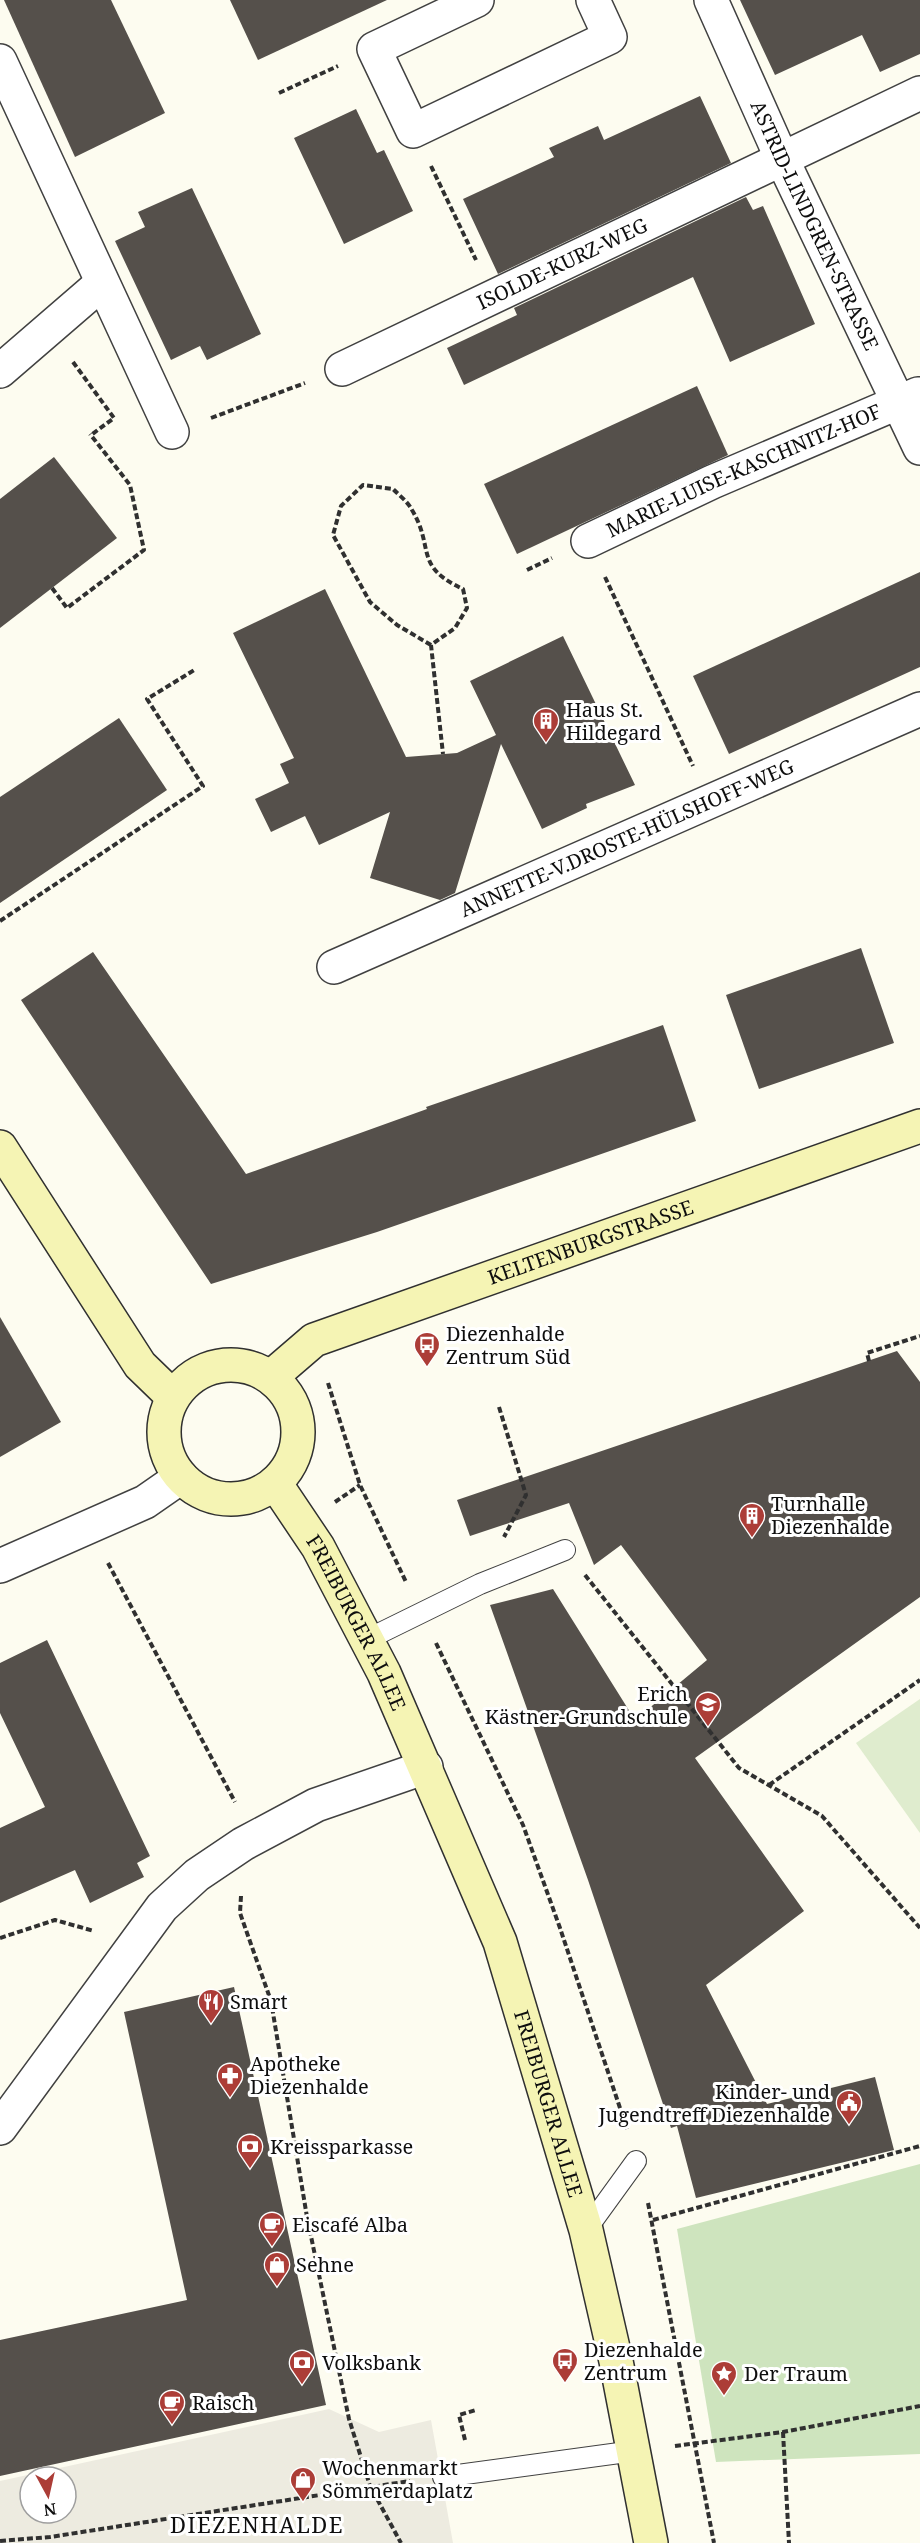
<svg xmlns="http://www.w3.org/2000/svg" width="920" height="2543" viewBox="0 0 920 2543" font-family="'Noto Serif',serif">
  <rect width="100%" height="100%" fill="#fdfcf0"/>
  <!-- green -->
  <polygon fill="#cee4be" points="920,2164 920,2454 716,2462 677,2229"/>
  <!-- pitch -->
  <polygon fill="#dfecce" points="920,1699 920,1833 856,1743"/>
  <!-- plaza -->
  <path fill="#edebe0" fill-rule="evenodd" d="M 329,2409 L 379,2432 L 431,2420 L 453,2543 L 0,2543 L 0,2481 ZM 30,2477 L 66,2477 L 66,2513 L 30,2513 Z"/>
  <!-- building -->
  <g fill="#55504b">
    <polygon points="4,0 111,0 165,113 75,157"/>
    <polygon points="230,0 387,0 258,60"/>
    <polygon points="740,0 920,0 920,54 880,72 862,35 775,75"/>
    <polygon points="700,96 731,163 498,274 463,199 554,157 549,148 598,126 604,140"/>
    <polygon points="356,109 377,153 384,150 413,211 344,244 294,138"/>
    <polygon points="192,188 261,334 207,360 200,346 171,360 115,241 145,227 138,212"/>
    <polygon points="746,197 753,210 763,206 815,324 730,362 693,277 464,385 447,348 517,315 514,308"/>
    <polygon points="697,386 728,455 517,554 484,484"/>
    <polygon points="54,457 117,538 0,628 0,499"/>
    <polygon points="920,572 920,667 729,754 693,676"/>
    <polygon points="325,589 406,757 457,753 496,735 470,681 563,636 635,785 586,804 587,808 542,829 501,744 455,893 440,900 370,878 390,812 319,845 305,816 271,832 255,799 289,783 280,764 294,758 233,633"/>
    <polygon points="119,718 167,790 0,903 0,797"/>
    <polygon points="861,948 894,1043 759,1089 726,995"/>
    <polygon points="93,952 246,1174 427,1109 426,1107 663,1025 696,1121 377,1232 211,1284 21,1000"/>
    <polygon points="0,1317 61,1422 0,1457"/>
    <polygon points="897,1351 920,1382 920,1597 695,1758 804,1911 706,1985 767,2104 875,2077 894,2150 696,2198 677,2126 671,2128 588,1880 490,1605 553,1589 635,1720 707,1660 621,1545 594,1565 569,1503 470,1536 457,1500"/>
    <polygon points="47,1640 150,1856 137,1863 144,1877 90,1903 75,1870 0,1903 0,1828 45,1807 0,1713 0,1663"/>
    <polygon points="234,1987 326,2405 0,2476 0,2340 187,2300 124,2012"/>
  </g>
  <g fill="none" stroke-linecap="round" stroke-linejoin="round">
    <defs>
      <g id="lane">
        <polyline points="366,1640 480,1584 565,1550"/>
        <polyline points="586,2230 636,2161"/>
        <polyline points="443,2477 634,2451"/>
      </g>
      <g id="street">
        <polyline points="477,0 374,49 413,131 610,37 593,0"/>
        <path id="s1" d="M 711,0 L 782,159 L 920,448"/>
        <polyline points="0,61 172,432"/>
        <path id="s2" d="M 342,369 L 920,93"/>
        <polyline points="0,371 102,283"/>
        <path id="s3" d="M 588,541 L 712,482 L 918,394"/>
        <path id="s4" d="M 334,967 L 920,709"/>
        <polyline points="0,1566 145,1502 181,1477"/>
        <polyline points="0,2128 162,1907 197,1875 243,1844 316,1805 426,1767"/>
      </g>
      <g id="secondary">
        <polyline points="0,1147 140,1365 172,1396"/>
        <circle cx="231" cy="1432" r="67"/>
        <path id="s5" d="M 271,1377 L 314,1340 L 920,1126"/>
        <path id="s6" d="M 275,1483 L 318,1547 L 384,1673 L 500,1942 L 586,2230 L 616,2361 L 651,2543"/>
      </g>
    </defs>
    <!-- lane casing -->
    <use href="#lane" stroke="#414141" stroke-width="22"/>
    <!-- street casing -->
    <use href="#street" stroke="#414141" stroke-width="36"/>
    <!-- secondary casing -->
    <use href="#secondary" stroke="#303030" stroke-width="36"/>
    <!-- path -->
    <g stroke="#303030" stroke-width="4" stroke-dasharray="6 3" stroke-linecap="butt">
      <polyline points="279,93 338,66"/>
      <polyline points="431,166 476,260"/>
      <polyline points="73,362 114,418 91,435"/>
      <polyline points="211,418 305,383"/>
      <polyline points="527,570 552,558"/>
      <polyline points="605,577 693,766"/>
      <polyline points="52,588 67,608 144,550 130,485 90,434"/>
      <path d="M 431,645 L 397,625 L 370,602 L 333,535 L 341,506 L 363,485 L 393,489 C 399,495 408,502 412,510 C 435,548 413,566 463,589 L 467,608 L 455,628 L 431,645 L 443,754"/>
      <polyline points="0,921 203,786 147,699 196,669"/>
      <polyline points="869,1361 867,1353 920,1336"/>
      <polyline points="328,1383 360,1485 406,1582"/>
      <polyline points="499,1407 526,1495 504,1537"/>
      <polyline points="335,1502 360,1485"/>
      <polyline points="108,1563 235,1802"/>
      <polyline points="585,1575 739,1768 822,1816 920,1928"/>
      <polyline points="436,1643 523,1825 560,1928 627,2129"/>
      <polyline points="769,1785 920,1680"/>
      <polyline points="241,1896 240,1913 271,2001 307,2217 349,2419 370,2486 401,2543"/>
      <polyline points="0,1938 55,1920 94,1931"/>
      <polyline points="648,2203 714,2543"/>
      <polyline points="653,2220 920,2146"/>
      <polyline points="783,2432 789,2543"/>
      <polyline points="465,2440 459,2415 476,2410"/>
      <polyline points="675,2446 783,2432 920,2406"/>
      <polyline points="0,2541 50,2537 410,2481"/>
    </g>
    <!-- lane -->
    <use href="#lane" stroke="#fff" stroke-width="20"/>
    <!-- street -->
    <use href="#street" stroke="#fff" stroke-width="33"/>
    <!-- secondary -->
    <use href="#secondary" stroke="#f5f4b4" stroke-width="33"/>
  </g>
  <!-- icons -->
  <defs>
    <symbol id="building-pin" viewBox="-11 -11 22 30"><path d="M0 17L-7.5 6A9.5 9.5 0 1 1 7.5 6Z" fill="#ac3d37" stroke="#fff"/><path d="M-4-6H4V6H1V3H-1V6H-4ZM-2.5-4.3h1.7v1.8h-1.7ZM.8-4.3h1.7v1.8H.8ZM-2.5-1h1.7V.8h-1.7ZM.8-1h1.7V.8H.8Z" fill="#fff"/></symbol>
    <symbol id="bus-pin" viewBox="-11 -11 22 30"><path d="M0 17L-7.5 6A9.5 9.5 0 1 1 7.5 6Z" fill="#ac3d37" stroke="#fff"/><path d="M-5-6H5V4H4V6H2V4H-2V6H-4V4H-5ZM-3.5-4V0h7V-4ZM-3.5 1.2v1.5H-2V1.2ZM2 1.2v1.5H3.5V1.2Z" fill="#fff"/></symbol>
    <symbol id="school-pin" viewBox="-11 -11 22 30"><path d="M0 17L-7.5 6A9.5 9.5 0 1 1 7.5 6Z" fill="#ac3d37" stroke="#fff"/><path d="M0-5L7-2L0 1L-7-2ZM-4 1L0 2.5L4 1V4Q0 6-4 4Z" fill="#fff"/></symbol>
    <symbol id="restaurant-pin" viewBox="-11 -11 22 30"><path d="M0 17L-7.5 6A9.5 9.5 0 1 1 7.5 6Z" fill="#ac3d37" stroke="#fff"/><path d="M-5-6h1v4h1v-4h1v4h1v-4h1v5L-1.5 .5V6h-2V.5L-5-1ZM5-6V6H3V1.5H1.5Q1.5-4 5-6Z" fill="#fff"/></symbol>
    <symbol id="pharmacy-pin" viewBox="-11 -11 22 30"><path d="M0 17L-7.5 6A9.5 9.5 0 1 1 7.5 6Z" fill="#ac3d37" stroke="#fff"/><path d="M-2-6h4v4h4v4h-4v4h-4v-4h-4v-4h4Z" fill="#fff"/></symbol>
    <symbol id="civic-pin" viewBox="-11 -11 22 30"><path d="M0 17L-7.5 6A9.5 9.5 0 1 1 7.5 6Z" fill="#ac3d37" stroke="#fff"/><path d="M-.6-6.5H3V-4.5H.6V-3L4-1V1h2V6H-6V1h2V-1L-.6-3ZM-1.2 2.5V6h2.4V2.5Z" fill="#fff"/></symbol>
    <symbol id="bank-pin" viewBox="-11 -11 22 30"><path d="M0 17L-7.5 6A9.5 9.5 0 1 1 7.5 6Z" fill="#ac3d37" stroke="#fff"/><path d="M-6-4H6V4H-6ZM0-2.3a2.3 2.3 0 1 0 0 4.6a2.3 2.3 0 1 0 0-4.6Z" fill="#fff"/></symbol>
    <symbol id="cafe-pin" viewBox="-11 -11 22 30"><path d="M0 17L-7.5 6A9.5 9.5 0 1 1 7.5 6Z" fill="#ac3d37" stroke="#fff"/><path d="M-5.5-4.5H6V0H3Q3 3.5 0 3.5H-2.5Q-5.5 3.5-5.5 0ZM3-3.2v2h1.7v-2ZM-6 4.5H4V6H-6Z" fill="#fff"/></symbol>
    <symbol id="shop-pin" viewBox="-11 -11 22 30"><path d="M0 17L-7.5 6A9.5 9.5 0 1 1 7.5 6Z" fill="#ac3d37" stroke="#fff"/><path d="M-5-2.5h2.3a2.7 3.5 0 0 1 5.4 0H5L5.5 6h-11ZM-1.5-2.5h3a1.5 2.3 0 0 0-3 0Z" fill="#fff"/></symbol>
    <symbol id="sight-pin" viewBox="-11 -11 22 30"><path d="M0 17L-7.5 6A9.5 9.5 0 1 1 7.5 6Z" fill="#ac3d37" stroke="#fff"/><path d="M0-6L1.8-2.2L6-1.7L2.9 1.2L3.7 5.4L0 3.3L-3.7 5.4L-2.9 1.2L-6-1.7L-1.8-2.2Z" fill="#fff"/></symbol>
  </defs>
  <g fill-rule="evenodd">
    <use href="#building-pin" x="531" y="706" width="30" height="40"/>
    <use href="#bus-pin" x="412" y="1330" width="30" height="40"/>
    <use href="#building-pin" x="737" y="1501" width="30" height="40"/>
    <use href="#school-pin" x="693" y="1690" width="30" height="40"/>
    <use href="#restaurant-pin" x="196" y="1987" width="30" height="40"/>
    <use href="#pharmacy-pin" x="215" y="2061" width="30" height="40"/>
    <use href="#civic-pin" x="834" y="2088" width="30" height="40"/>
    <use href="#bank-pin" x="235" y="2132" width="30" height="40"/>
    <use href="#cafe-pin" x="257" y="2210" width="30" height="40"/>
    <use href="#shop-pin" x="262" y="2250" width="30" height="40"/>
    <use href="#bus-pin" x="550" y="2346" width="30" height="40"/>
    <use href="#bank-pin" x="287" y="2348" width="30" height="40"/>
    <use href="#sight-pin" x="709" y="2359" width="30" height="40"/>
    <use href="#cafe-pin" x="157" y="2388" width="30" height="40"/>
    <use href="#shop-pin" x="288" y="2465" width="30" height="40"/>
  </g>
  <g text-anchor="middle" stroke-width="6" stroke-linejoin="round" paint-order="stroke">
    <!-- street labels -->
    <g font-size="20" fill="#0e0e0e" stroke="#fff">
      <text dy="7" stroke="none"><textPath href="#s1" startOffset="248">ASTRID-LINDGREN-STRASSE</textPath></text>
      <text dy="7" stroke="none"><textPath href="#s2" startOffset="244">ISOLDE-KURZ-WEG</textPath></text>
      <text dy="7" stroke="none"><textPath href="#s3" startOffset="171">MARIE-LUISE-KASCHNITZ-HOF</textPath></text>
      <text dy="7" stroke="none"><textPath href="#s4" startOffset="320">ANNETTE-V.DROSTE-HÜLSHOFF-WEG</textPath></text>
      <text dy="7" stroke="none"><textPath href="#s5" startOffset="350">KELTENBURGSTRASSE</textPath></text>
      <text dy="7" stroke="none"><textPath href="#s6" startOffset="162">FREIBURGER ALLEE</textPath></text>
      <text dy="7" stroke="none"><textPath href="#s6" startOffset="681">FREIBURGER ALLEE</textPath></text>
    </g>
    <!-- poi labels -->
    <g font-size="20" fill="#0e0e0e" stroke="#fff" text-anchor="start">
      <text x="566" y="717">Haus St.<tspan x="566" dy="23">Hildegard</tspan></text>
      <text x="446" y="1341">Diezenhalde<tspan x="446" dy="23">Zentrum Süd</tspan></text>
      <text x="771" y="1511">Turnhalle<tspan x="771" dy="23">Diezenhalde</tspan></text>
      <text x="688" y="1701" text-anchor="end">Erich<tspan x="688" dy="23">Kästner-Grundschule</tspan></text>
      <text x="230" y="2009">Smart</text>
      <text x="250" y="2071">Apotheke<tspan x="250" dy="23">Diezenhalde</tspan></text>
      <text x="830" y="2099" text-anchor="end">Kinder- und<tspan x="830" dy="23">Jugendtreff Diezenhalde</tspan></text>
      <text x="270" y="2154">Kreissparkasse</text>
      <text x="292" y="2232">Eiscafé Alba</text>
      <text x="296" y="2272">Sehne</text>
      <text x="584" y="2357">Diezenhalde<tspan x="584" dy="23">Zentrum</tspan></text>
      <text x="322" y="2370">Volksbank</text>
      <text x="744" y="2381">Der Traum</text>
      <text x="192" y="2410">Raisch</text>
      <text x="322" y="2475">Wochenmarkt<tspan x="322" dy="23">Sömmerdaplatz</tspan></text>
    </g>
    <!-- quarter labels -->
    <g font-size="22" letter-spacing="1.5" fill="#0e0e0e" stroke="#fff">
      <text x="257" y="2533">DIEZENHALDE</text>
    </g>
  </g>
  <!-- north arrow -->
  <g transform="translate(48 2495) rotate(172)"><circle r="28" fill="#ffffff" stroke="#9f9f9f" stroke-width="1.5"/>
  <path d="M0-4.5L10 22L0 15L-10 22Z" fill="#ac3d37"/>
  <text y="-9" font-size="16" font-weight="bold" text-anchor="middle" fill="#0e0e0e">N</text>
  </g>
</svg>
